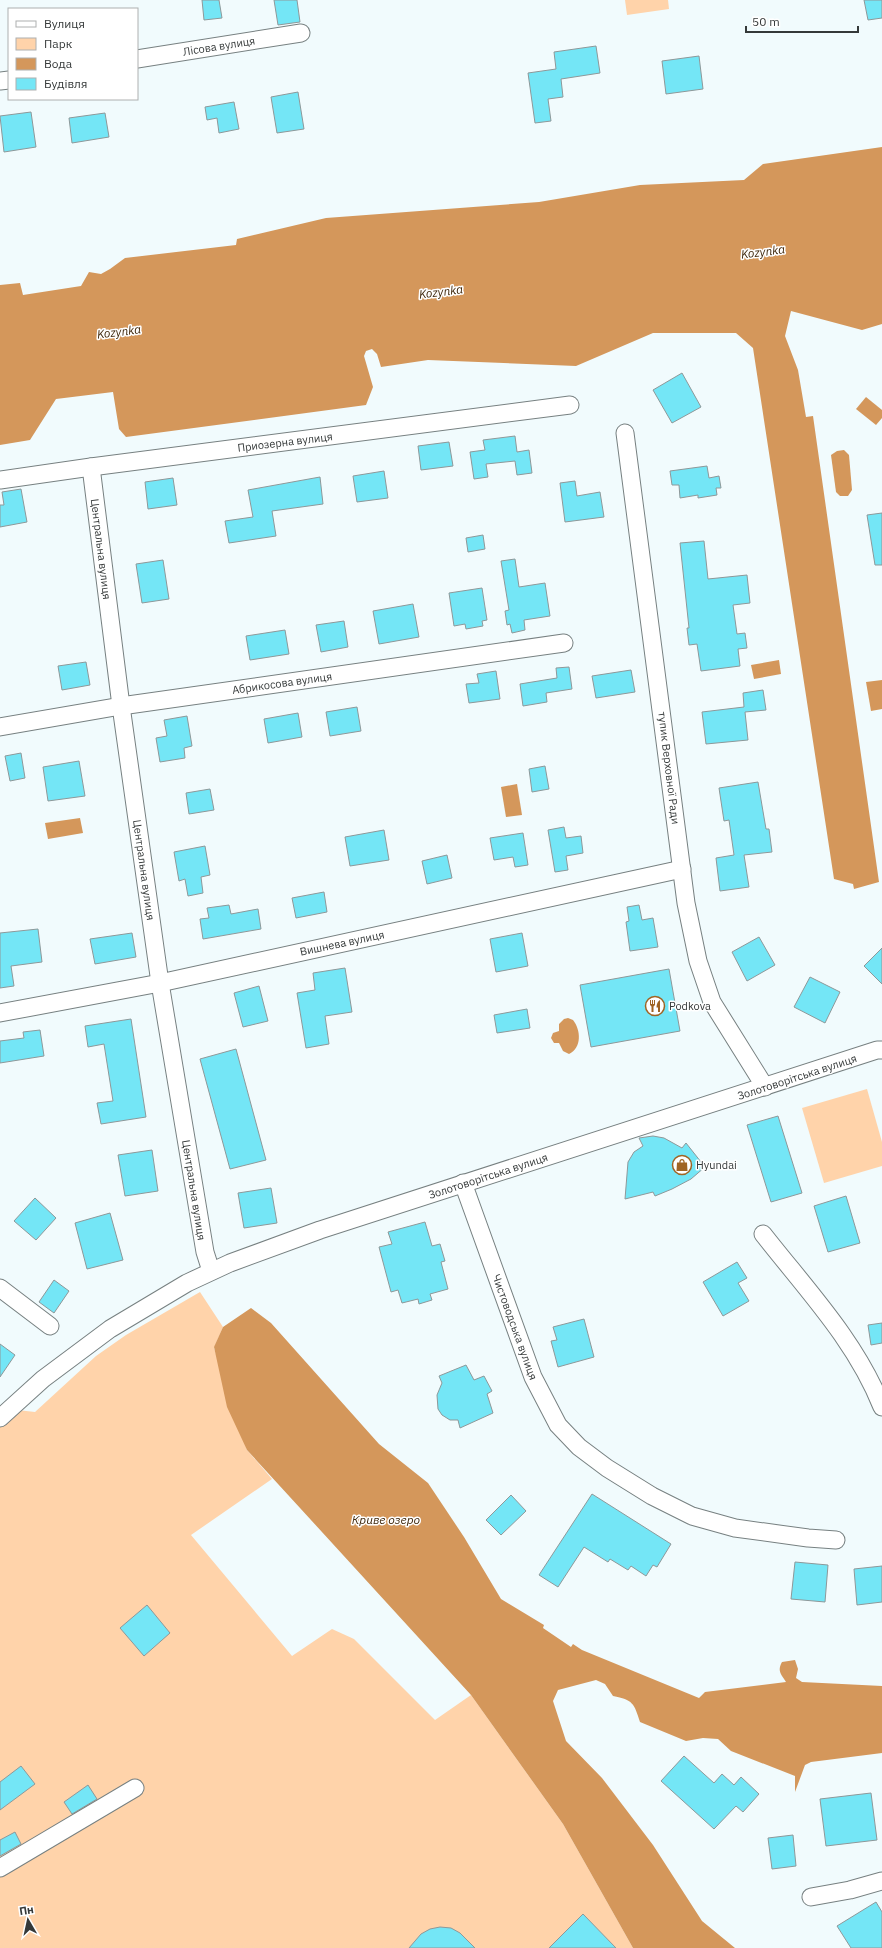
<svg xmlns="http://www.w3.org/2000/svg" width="882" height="1948" viewBox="0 0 882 1948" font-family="'IBM Plex Sans',sans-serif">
  <rect width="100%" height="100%" fill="#f1fbfd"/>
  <!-- green -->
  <g fill="#ffd3aa">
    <polygon points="625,0 668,0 669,9 627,15"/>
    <polygon points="867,1089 882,1142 882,1166 824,1183 802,1108"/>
    <polygon points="200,1292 223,1327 214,1348 247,1450 272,1479 191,1535 292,1656 332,1629 354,1639 435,1720 471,1695 563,1824 633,1948 0,1948 0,1408 35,1412 96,1356 126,1335"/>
  </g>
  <!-- water -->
  <g fill="#d4975b">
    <polygon points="882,147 882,324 862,330 791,311 785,336 798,370 806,417 813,416 879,882 854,889 853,884 834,879 753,348 736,333 653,333 576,366 428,360 381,367 377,354 372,349 366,351 364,356 373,387 366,405 126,437 119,429 113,392 56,399 30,440 0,445 0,285 20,283 23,295 81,286 89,272 101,274 110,269 125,258 236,245 237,239 326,218 539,202 640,185 744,180 763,164"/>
    <polygon points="866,397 882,410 882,418 876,425 856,409"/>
    <polygon points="844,450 849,455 852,490 848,496 840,496 836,492 831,455 837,451"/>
    <polygon points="779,660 781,674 754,679 751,665"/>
    <polygon points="882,680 882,709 871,711 866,682"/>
    <polygon points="517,784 522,815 506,817 501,787"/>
    <polygon points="80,818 83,833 48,839 45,823"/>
    <path d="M 568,1018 L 573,1020 C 581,1030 582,1048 569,1054 L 563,1051 L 559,1043 L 554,1043 L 551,1038 L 553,1033 L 559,1031 L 559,1024 L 564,1019 Z"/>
    <path d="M 251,1308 L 271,1323 L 379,1444 L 428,1483 L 464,1537 L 501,1599 L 544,1625 L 543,1628 L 571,1647 L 573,1644 L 582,1650 L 699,1698 L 705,1692 L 786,1682 C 781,1674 777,1671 782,1662 L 795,1660 L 798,1669 L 796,1678 L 802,1682 L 882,1686 L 882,1753 L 811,1762 L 805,1765 L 795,1792 L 795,1776 L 731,1751 L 718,1739 L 703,1738 L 686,1741 L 640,1722 C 634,1703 633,1700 613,1696 L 605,1684 L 596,1680 L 558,1690 L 553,1701 L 566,1741 L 602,1778 L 653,1845 L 702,1921 L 735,1948 L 633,1948 L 563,1824 L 471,1695 L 247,1450 L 227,1407 L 214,1347 L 223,1327 Z"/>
  </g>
  <!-- building -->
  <g fill="#74e6f6" stroke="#8e9899">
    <polygon points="202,0 219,0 222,18 204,20"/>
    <polygon points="274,0 297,0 300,22 278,25"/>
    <polygon points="864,0 882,0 882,18 868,20"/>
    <polygon points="596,46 600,73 561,79 563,97 548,99 551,121 535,123 528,73 556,69 554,52"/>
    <polygon points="699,56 703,89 666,94 662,61"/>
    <polygon points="298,92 304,129 277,133 271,97"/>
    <polygon points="234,102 239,129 219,133 217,118 207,120 205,107"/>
    <polygon points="31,112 36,147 4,152 0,116"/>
    <polygon points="105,113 109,137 72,143 69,118"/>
    <polygon points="682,373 701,407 672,423 653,390"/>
    <polygon points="515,436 517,452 529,450 532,473 517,475 515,461 486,464 488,477 474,479 470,452 485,450 483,440"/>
    <polygon points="449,442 453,466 421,470 418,446"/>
    <polygon points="707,466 709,478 719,476 721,488 716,488 717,495 698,498 698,495 680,498 679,485 672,485 670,471"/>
    <polygon points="384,471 388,498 357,502 353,476"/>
    <polygon points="320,477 323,504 272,511 276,536 229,543 225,521 253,517 248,490"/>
    <polygon points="173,478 177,505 148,509 145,482"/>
    <polygon points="575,481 577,496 600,492 604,517 565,522 560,483"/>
    <polygon points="21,489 27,522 0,527 0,505 4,505 2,492"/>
    <polygon points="882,513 882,565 875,565 867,515"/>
    <polygon points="483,535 485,549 468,552 466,538"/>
    <polygon points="704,541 708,579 747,575 750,603 733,605 737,634 745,633 747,648 738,649 740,666 701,671 697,644 689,645 687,628 689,628 680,543"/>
    <polygon points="515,559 519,587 545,583 550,616 524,620 525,630 512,633 510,624 507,625 505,611 509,610 501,561"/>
    <polygon points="163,560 169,599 142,603 136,564"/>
    <polygon points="482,588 487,620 482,621 483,626 466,629 465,624 454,626 449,593"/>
    <polygon points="413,604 419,637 379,644 373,611"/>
    <polygon points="344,621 348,647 321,652 316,625"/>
    <polygon points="285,630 289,654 250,660 246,636"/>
    <polygon points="86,662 90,685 62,690 58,666"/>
    <polygon points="569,667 572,689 546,693 547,702 523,706 520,684 557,678 556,668"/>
    <polygon points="631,670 635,692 596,698 592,676"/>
    <polygon points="496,671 500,699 469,703 466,684 479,683 477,674"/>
    <polygon points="763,690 766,710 745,712 748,740 706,744 702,712 744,707 743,693"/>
    <polygon points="357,707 361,731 330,736 326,712"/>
    <polygon points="298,713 302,737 268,743 264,719"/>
    <polygon points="187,716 192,746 184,748 185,758 160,762 156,738 167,736 164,720"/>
    <polygon points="21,753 25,778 10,781 5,756"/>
    <polygon points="79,761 85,796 48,801 43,767"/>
    <polygon points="545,766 549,789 532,792 529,769"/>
    <polygon points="758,782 766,829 769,829 772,852 744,855 749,887 720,891 716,858 734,855 729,820 724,821 719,788"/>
    <polygon points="210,789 214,810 189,814 186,793"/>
    <polygon points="564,827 566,838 581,836 583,853 566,856 568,870 555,872 548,830"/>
    <polygon points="384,830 389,860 350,866 345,837"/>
    <polygon points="523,833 528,865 515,867 513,857 494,860 490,838"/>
    <polygon points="205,846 210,875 201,877 203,893 188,896 185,879 179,881 174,852"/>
    <polygon points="447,855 452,878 427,884 422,861"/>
    <polygon points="324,892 327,912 296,918 292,898"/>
    <polygon points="229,905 231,914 258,909 261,929 203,939 200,919 209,918 207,908"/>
    <polygon points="639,905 642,920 653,918 658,947 630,951 626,922 629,921 627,907"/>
    <polygon points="38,929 42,962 11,966 14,986 0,988 0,933"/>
    <polygon points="132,933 136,957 95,964 90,939"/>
    <polygon points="522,933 528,966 496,972 490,939"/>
    <polygon points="759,937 775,965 747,981 732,952"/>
    <polygon points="882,948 882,984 864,966"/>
    <polygon points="345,968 352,1012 325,1016 329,1044 306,1048 297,993 315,990 313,973"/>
    <polygon points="669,969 680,1031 591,1047 580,985"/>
    <polygon points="810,977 840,992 825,1023 794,1007"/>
    <polygon points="259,986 268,1021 243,1027 234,993"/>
    <polygon points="527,1009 530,1028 497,1033 494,1015"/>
    <polygon points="131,1019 146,1117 101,1124 97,1103 113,1101 104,1044 88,1047 85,1026"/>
    <polygon points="40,1030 44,1056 0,1063 0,1041 24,1038 23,1032"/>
    <polygon points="236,1049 266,1160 230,1169 200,1059"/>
    <polygon points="778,1116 802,1193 771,1202 747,1125"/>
    <polygon points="653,1136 664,1138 682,1148 686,1143 705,1167 691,1179 672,1189 655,1196 653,1192 625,1199 628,1162 634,1152 643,1146 639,1138"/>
    <polygon points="152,1150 158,1191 125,1196 118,1155"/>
    <polygon points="271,1188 277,1223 244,1228 238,1193"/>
    <polygon points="846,1196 860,1243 828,1252 814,1206"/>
    <polygon points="35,1198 56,1218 36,1240 14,1221"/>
    <polygon points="110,1213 123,1260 87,1269 75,1223"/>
    <polygon points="425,1222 432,1246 440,1244 445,1261 441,1262 448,1289 430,1294 432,1300 419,1304 418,1299 402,1303 398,1290 391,1292 379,1247 392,1244 388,1232"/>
    <polygon points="737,1262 747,1278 738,1283 749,1301 723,1316 703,1282"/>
    <polygon points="54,1280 69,1291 54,1313 39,1302"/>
    <polygon points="584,1319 594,1357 558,1367 551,1341 557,1340 553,1327"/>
    <polygon points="882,1323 882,1343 871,1345 868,1325"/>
    <polygon points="0,1344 15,1355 0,1377"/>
    <polygon points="466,1365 474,1380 484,1376 492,1391 487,1394 493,1413 460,1428 458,1420 450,1420 442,1415 438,1409 437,1395 442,1383 439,1376"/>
    <polygon points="592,1494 671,1544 657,1567 653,1565 646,1576 631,1566 628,1570 610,1559 608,1562 584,1547 558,1587 539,1575"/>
    <polygon points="511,1495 526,1511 501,1535 486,1520"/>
    <polygon points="795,1562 828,1565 825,1602 791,1599"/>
    <polygon points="882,1566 882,1602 857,1605 854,1569"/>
    <polygon points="147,1605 170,1633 144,1656 120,1628"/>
    <polygon points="684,1756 714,1783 722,1774 734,1785 741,1777 759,1794 743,1812 736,1806 714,1829 661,1781"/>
    <polygon points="21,1766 35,1784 0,1810 0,1782"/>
    <polygon points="88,1785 97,1799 72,1814 64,1802"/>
    <polygon points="871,1793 877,1840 826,1846 820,1799"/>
    <polygon points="15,1832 21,1844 0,1856 0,1840"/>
    <polygon points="793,1835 796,1866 772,1869 768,1838"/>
    <polygon points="876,1902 882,1912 882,1948 851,1948 837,1926"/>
    <polygon points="583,1914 616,1948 549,1948"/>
    <polygon points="440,1927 451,1928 460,1933 475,1948 409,1948 421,1934 430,1929"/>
  </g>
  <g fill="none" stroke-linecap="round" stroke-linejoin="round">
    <defs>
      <g id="street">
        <polyline points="137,59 301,33"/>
        <polyline points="0,81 9,80"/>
        <polyline points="625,433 686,903 698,961 712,1002 765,1087"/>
        <polyline points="91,467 121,706 160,983 205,1252 211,1271"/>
        <polyline points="0,480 91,467 570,405"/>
        <polyline points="0,727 121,706 564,643"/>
        <polyline points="0,1013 160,983 682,869"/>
        <polyline points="463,1183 533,1377 558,1425 579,1447 607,1468 652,1496 692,1516 735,1528 808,1538 836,1540"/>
        <path d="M 763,1234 C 806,1289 856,1341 882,1407"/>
        <polyline points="0,1288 50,1326"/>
        <polyline points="0,1418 43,1379 110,1329 187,1283 230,1263 320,1230 877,1050 882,1050"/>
        <polyline points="0,1868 135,1788"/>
        <polyline points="811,1897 850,1890 882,1881"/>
      </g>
    </defs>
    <!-- street casing -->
    <use href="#street" stroke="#778081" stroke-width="19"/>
    <!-- street -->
    <use href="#street" stroke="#fff" stroke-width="17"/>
  </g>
  <!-- icons -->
  <defs>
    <symbol id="restaurant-ring" viewBox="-11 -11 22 22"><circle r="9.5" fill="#fff" stroke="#9f6424" stroke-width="1.5"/><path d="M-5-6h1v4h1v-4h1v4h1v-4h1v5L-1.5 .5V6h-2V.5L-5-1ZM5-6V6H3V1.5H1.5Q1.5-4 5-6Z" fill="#9f6424"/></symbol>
    <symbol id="shop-ring" viewBox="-11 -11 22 22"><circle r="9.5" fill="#fff" stroke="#9f6424" stroke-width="1.5"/><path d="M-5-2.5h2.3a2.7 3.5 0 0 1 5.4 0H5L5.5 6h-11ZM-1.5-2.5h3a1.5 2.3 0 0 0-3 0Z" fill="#9f6424"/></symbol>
  </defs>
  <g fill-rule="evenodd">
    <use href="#restaurant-ring" x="644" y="995" width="22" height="22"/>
    <use href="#shop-ring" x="671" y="1154" width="22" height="22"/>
  </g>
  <g text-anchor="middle" stroke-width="3" stroke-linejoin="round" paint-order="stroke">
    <!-- street labels -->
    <g font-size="11" fill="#353939" stroke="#fff">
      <text transform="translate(219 46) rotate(-9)" y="4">Лісова вулиця</text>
      <text transform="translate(285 442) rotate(-7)" y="4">Приозерна вулиця</text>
      <text transform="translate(101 549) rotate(83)" y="4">Центральна вулиця</text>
      <text transform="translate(282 683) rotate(-8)" y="4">Абрикосова вулиця</text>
      <text transform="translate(669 768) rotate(83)" y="4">тупик Верховної Ради</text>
      <text transform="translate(144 870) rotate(82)" y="4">Центральна вулиця</text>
      <text transform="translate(342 943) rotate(-12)" y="4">Вишнева вулиця</text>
      <text transform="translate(797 1077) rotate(-18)" y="4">Золотоворітська вулиця</text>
      <text transform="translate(488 1176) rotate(-18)" y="4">Золотоворітська вулиця</text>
      <text transform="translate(194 1190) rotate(81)" y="4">Центральна вулиця</text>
      <text transform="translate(515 1327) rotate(70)" y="4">Чистоводська вулиця</text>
    </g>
    <!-- poi labels -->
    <g font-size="11" fill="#353939" stroke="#fff" text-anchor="start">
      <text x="669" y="1010">Podkova</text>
      <text x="696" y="1169">Hyundai</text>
    </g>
    <!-- water labels -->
    <g font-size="12" font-style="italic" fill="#3d2509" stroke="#fff">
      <text transform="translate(763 252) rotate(-7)" y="4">Kozynka</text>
      <text transform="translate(441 292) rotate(-7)" y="4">Kozynka</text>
      <text transform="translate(119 332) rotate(-7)" y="4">Kozynka</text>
      <text x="386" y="1524">Криве озеро</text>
    </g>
  </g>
  <!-- legend -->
  <rect x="8" y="8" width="130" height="92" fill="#ffffff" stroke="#aeb0b0"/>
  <rect x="16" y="21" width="20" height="6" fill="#ffffff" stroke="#aeb0b0"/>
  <text x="44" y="28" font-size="12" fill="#353939">Вулиця</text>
  <rect x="16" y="38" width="20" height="12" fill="#ffd3aa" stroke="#aeb0b0"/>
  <text x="44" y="48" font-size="12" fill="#353939">Парк</text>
  <rect x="16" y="58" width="20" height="12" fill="#d4975b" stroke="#aeb0b0"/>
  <text x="44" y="68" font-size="12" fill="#353939">Вода</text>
  <rect x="16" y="78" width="20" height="12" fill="#74e6f6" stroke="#aeb0b0"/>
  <text x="44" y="88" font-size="12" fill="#353939">Будівля</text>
  <!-- north arrow -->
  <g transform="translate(28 1920) rotate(351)" stroke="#ffffff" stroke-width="3" paint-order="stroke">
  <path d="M0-3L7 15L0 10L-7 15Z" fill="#353939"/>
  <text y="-6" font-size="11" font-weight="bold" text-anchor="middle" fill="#353939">Пн</text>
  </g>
  <!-- scale -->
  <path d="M746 26v6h112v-6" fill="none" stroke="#353939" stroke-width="2"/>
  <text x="752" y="26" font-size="12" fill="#353939" stroke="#ffffff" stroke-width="3" paint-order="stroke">50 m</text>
</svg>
